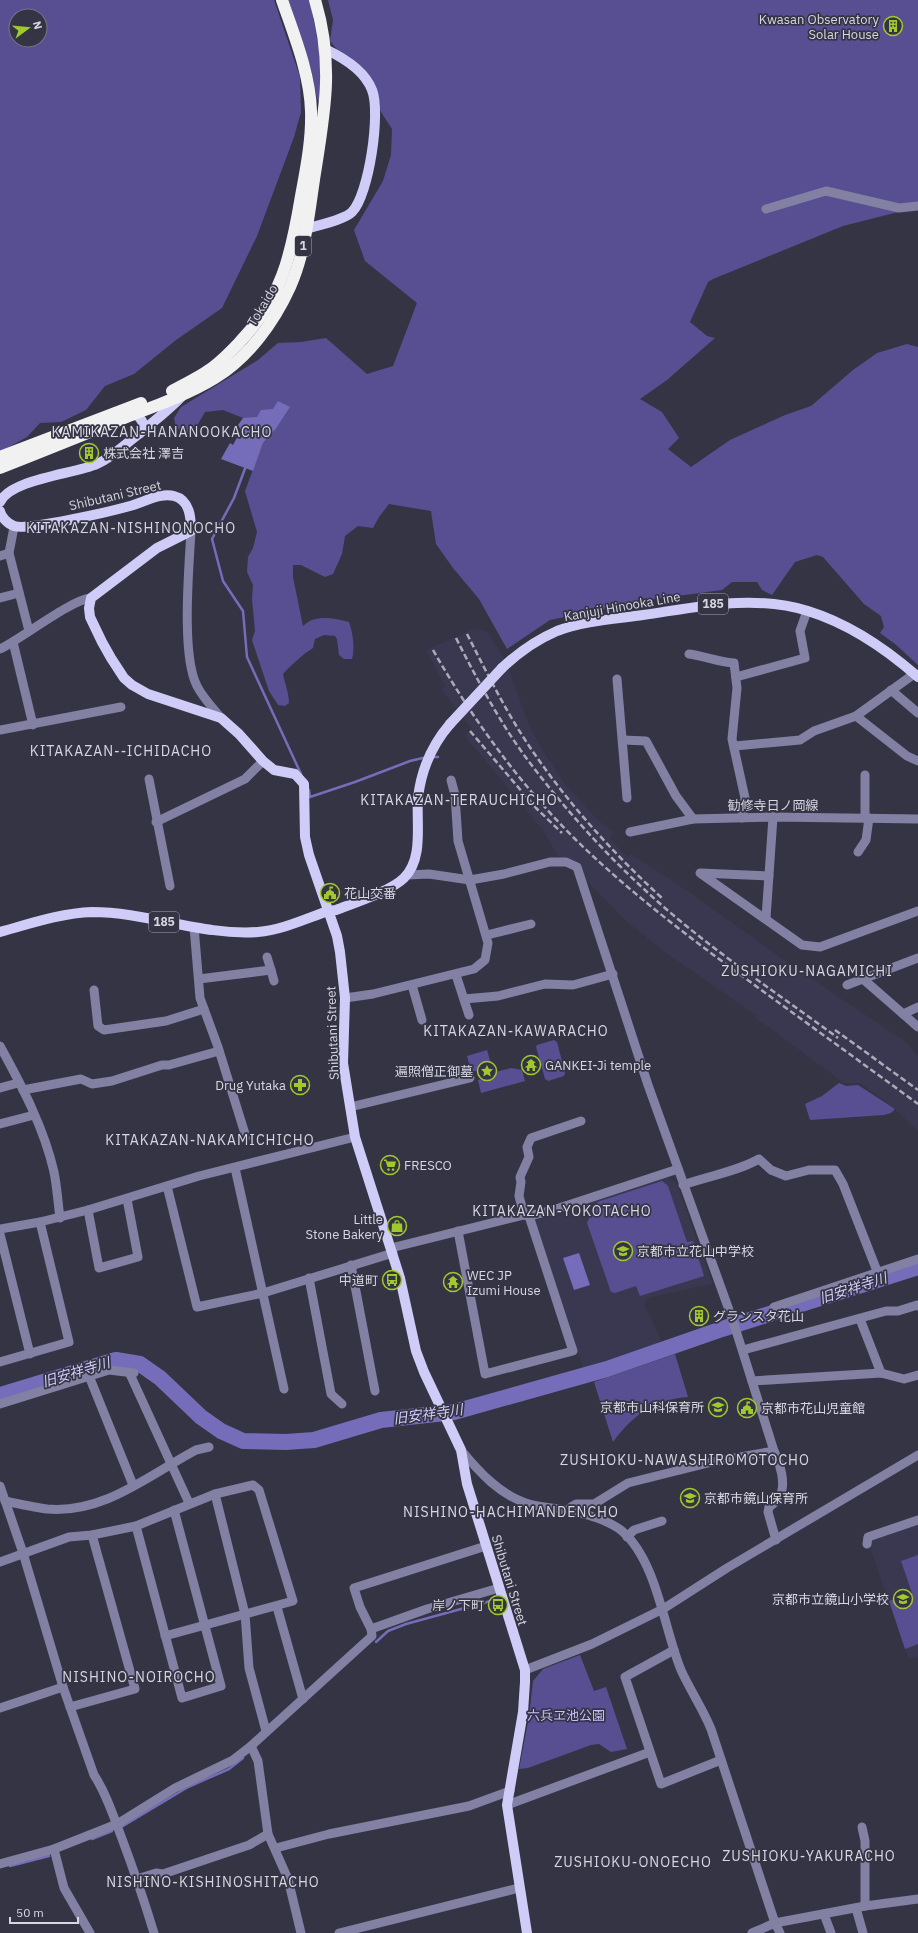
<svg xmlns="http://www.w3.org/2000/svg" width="918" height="1933" viewBox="0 0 918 1933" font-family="'IBM Plex Sans','Noto Sans JP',sans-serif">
  <rect width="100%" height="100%" fill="#353445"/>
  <!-- built -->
  <g fill="#3a3851">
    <polygon points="474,629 487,632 505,659 529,725 541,748 567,787 598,820 613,832 610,839 627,857 631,854 686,890 781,958 907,1043 918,1056 918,1131 891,1105 860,1083 844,1083 755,1017 756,1015 662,950 627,922 583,877 559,858 543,830 465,736 472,729 441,689 445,686 426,650"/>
    <polygon points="666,1177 676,1182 712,1282 711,1284 648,1298 644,1304 663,1344 583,1367 534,1221"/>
    <polygon points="918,1523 918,1657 909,1658 868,1542 870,1538"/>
  </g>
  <!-- green -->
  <g fill="#574f92" fill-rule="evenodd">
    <path d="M 0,0 L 274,0 L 300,77 L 301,112 L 294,137 L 257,236 L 222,308 L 176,340 L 134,374 L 105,386 L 86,410 L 61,422 L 40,423 L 27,437 L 0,452 ZM 16,16 L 40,16 L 40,40 L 16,40 Z"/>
    <polygon points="288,0 310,0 322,66 319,101 317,99 312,73"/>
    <path d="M 328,0 L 918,0 L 918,207 L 843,226 L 713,279 L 708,282 L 690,322 L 707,336 L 715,338 L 667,380 L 640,399 L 662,412 L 679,438 L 668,449 L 691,467 L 730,440 L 785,415 L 811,406 L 853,370 L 877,353 L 907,344 L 918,347 L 918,665 L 895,644 L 880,633 L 884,627 L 881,616 L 864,604 L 823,557 L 817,555 L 795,562 L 772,595 L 762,590 L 757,582 L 732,582 L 722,590 L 655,599 L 550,620 L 507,649 L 479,599 L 453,568 L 436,544 L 431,511 L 389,504 L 379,517 L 373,528 L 358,526 L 345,536 L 342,554 L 333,574 L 325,577 L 301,565 L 293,565 L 293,577 L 303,626 C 315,614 333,618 349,622 C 353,633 355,648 352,659 L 344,659 L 339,655 L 337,639 L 335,636 L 324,635 L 315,639 L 313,648 C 302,655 292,664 283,674 C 285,684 289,693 289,703 L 285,706 L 278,705 L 269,691 L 252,640 L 255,631 L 252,599 L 253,585 L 247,572 L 248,557 L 253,548 L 257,532 L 245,491 L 263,443 L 275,430 L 273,409 L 260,414 L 257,418 L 243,418 L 223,410 L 205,412 L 197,426 L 189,434 L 176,428 L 174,418 L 181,407 L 258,360 L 278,343 L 301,342 L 326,338 L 367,374 L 393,366 L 417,303 L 365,261 L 354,230 L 383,181 L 391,155 L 392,129 L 354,70 L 330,41 L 333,20 Z"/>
    <polygon points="554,1040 557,1042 565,1073 564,1076 548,1081 545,1079 536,1047 537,1045"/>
    <polygon points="487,1050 493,1071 480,1074 479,1070 471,1072 467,1056"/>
    <polygon points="511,1068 522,1070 525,1081 481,1093 478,1080 481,1079 481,1076"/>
    <polygon points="839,1083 846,1086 858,1085 895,1109 891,1113 884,1115 810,1120 805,1104 822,1096"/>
    <polygon points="662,1181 668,1186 687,1242 693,1241 704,1276 640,1296 636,1286 615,1293 611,1292 587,1223 597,1202"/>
    <path d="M 675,1354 L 688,1397 C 655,1399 632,1416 613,1442 L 594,1382 Z"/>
    <polygon points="918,1555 918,1644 905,1649 889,1601 912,1593 901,1561"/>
    <polygon points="580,1655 594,1691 606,1687 627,1749 611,1752 599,1744 591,1745 528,1768 519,1769 529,1717 533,1681 543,1669"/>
  </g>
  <!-- water -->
  <g fill="#756db9">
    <polygon points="278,401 290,407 275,430 263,443 253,471 221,459 230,443 233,445 241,430 238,425 243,418 257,417 261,410 273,409"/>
    <polygon points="579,1253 590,1285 574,1290 563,1258"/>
  </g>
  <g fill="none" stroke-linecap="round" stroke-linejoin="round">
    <!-- stream -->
    <g stroke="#756db9" stroke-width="2.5">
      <polyline points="246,466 234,498 212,539 223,581 243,611 247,657 301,774"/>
      <polyline points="432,757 438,757"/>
      <polyline points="309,790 310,797 355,782 410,761 427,757"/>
      <polyline points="376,1642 388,1631 406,1624 494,1600"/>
      <polyline points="123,1826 188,1787 229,1769 243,1758"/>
      <polyline points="92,1839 112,1831"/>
      <polyline points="10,1866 49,1856"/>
    </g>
    <!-- river -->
    <polyline stroke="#756db9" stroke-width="16" points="0,1395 116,1360 140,1364 160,1378 201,1417 221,1431 243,1441 286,1442 314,1440 381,1420 454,1412 607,1369 722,1329 918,1267"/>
    <!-- minor -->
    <g stroke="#8280a3" stroke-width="9">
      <polyline points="766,209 826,191 899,208 918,206"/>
      <path d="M 191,531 C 189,568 181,655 197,686 C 203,698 213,708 221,718"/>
      <polyline points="9,553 29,631"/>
      <polyline points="0,556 9,553 14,527"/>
      <polyline points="0,598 19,593"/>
      <polyline points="13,642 33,725"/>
      <path d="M 0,649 C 21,639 72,599 91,598"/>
      <path d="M 689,654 C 704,656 718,662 734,663 L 737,688 L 732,739 L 745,798 L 742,818"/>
      <polyline points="736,677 805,658 800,631 807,611"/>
      <polyline points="617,679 627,798"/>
      <polyline points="891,690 918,713"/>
      <polyline points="856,716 907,756 918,761"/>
      <polyline points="0,730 121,707"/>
      <polyline points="623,740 646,741 676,796 693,819"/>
      <polyline points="735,746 800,740 814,731 856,716 914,674"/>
      <polyline points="149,779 170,886"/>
      <polyline points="865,818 865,775"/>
      <polyline points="156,822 245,779 263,761"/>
      <polyline points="630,832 693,819 773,817 918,819"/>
      <polyline points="858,852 866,840 869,818"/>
      <path d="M 407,875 L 429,874 L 470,880 L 504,874 L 550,862 L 566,862 L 577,867 L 648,1085 L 733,1321 L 774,1451 C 780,1463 787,1485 779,1498 C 777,1502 773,1504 769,1507 L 768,1512 L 776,1540"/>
      <polyline points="769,876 700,873 802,945 820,947 918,911"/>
      <polyline points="766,918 773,817"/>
      <polyline points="194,927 200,998 218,1047 246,1137"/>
      <polyline points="487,935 531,924"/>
      <polyline points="267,957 271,970"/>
      <polyline points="456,975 469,1015"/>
      <polyline points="199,979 271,970 274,981"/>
      <polyline points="863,979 918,1027"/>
      <polyline points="412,985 422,1020"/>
      <polyline points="847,985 918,958"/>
      <polyline points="94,990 98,1026 104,1030 166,1021 204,1009"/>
      <polyline points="345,998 373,994 474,969 485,960 488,943 458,841 455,795 451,780"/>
      <polyline points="464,999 498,996 545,984 573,985 613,974"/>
      <polyline points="903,1014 918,1007"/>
      <path d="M 0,1046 C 22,1086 44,1128 54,1172 C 57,1187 58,1203 60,1218"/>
      <polyline points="0,1088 18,1083"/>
      <polyline points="23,1090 81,1079 92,1084 112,1081 162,1065 169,1065 219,1051"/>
      <polyline points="350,1107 470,1078"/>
      <polyline points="0,1124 34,1115"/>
      <polyline points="235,1168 284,1389"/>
      <path d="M 683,1185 C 708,1176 736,1172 759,1159 L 771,1170 L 786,1176 L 809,1170 L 835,1170 L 843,1184 L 877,1271"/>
      <polyline points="167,1186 197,1307 263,1293 393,1253"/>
      <polyline points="88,1210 99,1268 138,1257 127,1199"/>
      <polyline points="524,1215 519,1196 521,1182 520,1177 529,1157 527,1147 531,1138 581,1121"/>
      <polyline points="0,1229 40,1222 88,1210 199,1176 355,1137"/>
      <polyline points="458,1231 485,1374 573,1351 529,1216"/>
      <polyline points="0,1234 30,1354"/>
      <polyline points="391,1248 524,1215 529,1216 550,1211 678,1169"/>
      <polyline points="351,1265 375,1391"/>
      <polyline points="309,1278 331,1394 342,1404"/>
      <polyline points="774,1307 918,1259"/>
      <polyline points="860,1319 881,1373"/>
      <polyline points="743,1350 886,1311 898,1311 917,1305 918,1306"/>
      <polyline points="0,1362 69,1342 40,1222"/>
      <polyline points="129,1372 189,1503"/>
      <polyline points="89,1376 133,1485"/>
      <polyline points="752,1381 881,1373 904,1379 918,1375"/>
      <polyline points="0,1404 109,1370 134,1373"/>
      <path d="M 461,1450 C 479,1472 501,1496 529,1504 C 543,1508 558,1508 571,1511 C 587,1514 610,1521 622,1531 C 657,1561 664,1629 681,1670 C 690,1690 703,1709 711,1729 L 775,1923 L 752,1933"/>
      <path d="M 0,1486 L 23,1553 L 63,1687 L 94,1775 C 106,1793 113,1815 121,1836 C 133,1868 144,1900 154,1933"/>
      <polyline points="215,1494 245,1614 249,1668 266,1731"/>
      <path d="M 5,1501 C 19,1504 33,1507 47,1509 C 104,1514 149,1475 196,1450 L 209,1447"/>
      <polyline points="570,1510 571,1507 576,1504 594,1504 628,1483 712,1462 774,1451"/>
      <polyline points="136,1526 182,1698 221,1686 174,1510"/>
      <polyline points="627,1537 634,1530 662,1521"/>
      <polyline points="867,1544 868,1537 918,1520"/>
      <polyline points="0,1562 69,1537 92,1535 136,1526 215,1494 253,1485 259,1490 293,1601 165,1636"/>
      <polyline points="277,1607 303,1699"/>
      <polyline points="371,1629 427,1609 499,1588"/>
      <polyline points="674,1650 625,1677 661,1784 721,1760"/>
      <polyline points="525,1670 592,1644 663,1609 727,1568 918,1455"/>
      <polyline points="70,1707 135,1689 92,1535"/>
      <polyline points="0,1708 63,1687"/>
      <polyline points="251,1746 258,1761 268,1834 288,1879 301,1933"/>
      <polyline points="507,1805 650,1752"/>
      <polyline points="862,1827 865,1841 865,1906"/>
      <polyline points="276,1848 329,1834 469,1806 510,1791"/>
      <polyline points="54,1849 64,1888 90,1933"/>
      <polyline points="0,1864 54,1849 117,1824 175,1788 233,1760 251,1746 372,1636 371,1629 360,1607 354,1588 486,1546"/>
      <polyline points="137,1879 156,1873 163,1874 249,1845 268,1834"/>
      <polyline points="856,1908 863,1933"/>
      <polyline points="824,1914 831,1933"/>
      <polyline points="339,1933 519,1888"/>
      <polyline points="780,1933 775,1923 865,1906 918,1899"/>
    </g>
    <!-- major -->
    <g stroke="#cfcdf8" stroke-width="10">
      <path d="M 306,229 C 318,225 344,220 352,212 C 369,195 381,112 372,90 C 365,71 342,57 325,49"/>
      <polyline points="136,413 142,421 144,430"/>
      <path d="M 0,502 C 11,479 74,474 97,464 C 113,457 125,444 139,434 C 154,421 169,410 182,396"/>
      <path d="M 0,511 C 1,517 8,524 14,526 C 28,531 112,511 130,506 C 143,503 160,492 174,496 C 190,500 191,518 191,531 L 157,548 L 91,598 L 89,608 L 90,617 L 102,642 L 111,658 L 124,678 L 132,685 L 148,694 L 221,718 L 239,734 L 263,761 L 274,770 L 295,774 L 304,784 L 305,837 L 309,855 L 337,936 L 340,952 L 345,998 L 343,1063 L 355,1137 L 400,1278 L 416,1351 L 424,1372 L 461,1450 L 467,1484 L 525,1670 L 525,1682 L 523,1712 L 507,1805 L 527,1933"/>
      <path d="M 502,668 C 518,653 536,640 557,631 C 583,621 615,619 643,615 C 698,607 753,594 808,611 C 850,624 885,648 918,677"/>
      <path d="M 0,932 C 29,924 62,913 92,912 C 148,912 202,936 258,932 C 282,930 305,919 328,911 L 336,910 C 354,903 391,891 404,878 C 424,858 416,824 418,798 C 421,771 432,745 450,724"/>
    </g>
    <!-- highway -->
    <g stroke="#f1f1f1" stroke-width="12">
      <path d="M 172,391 C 183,385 195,379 206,372 C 218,365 229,353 238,344 C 282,298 291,256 301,196 C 306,169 312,139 311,111 C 310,74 294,35 282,0"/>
      <polyline points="0,457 141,403"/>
      <path d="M 0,468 C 43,451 86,434 129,416 C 158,405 189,394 215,378 C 249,357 274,322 290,287 C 306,251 309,211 315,173 C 325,110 334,63 315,0"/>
    </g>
    <!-- rail -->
    <g stroke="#ababb8" stroke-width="2.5" stroke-dasharray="6 3" stroke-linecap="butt">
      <path d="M 467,634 C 488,675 509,718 536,756 C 572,808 616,856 663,899"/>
      <path d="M 456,638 C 478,681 501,725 530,763 C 568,813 610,859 657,901 C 713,951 777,993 838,1038"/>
      <path d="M 433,650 C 472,718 518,782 574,838 C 631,894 695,942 760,989 C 812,1027 865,1065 918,1104"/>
      <polyline points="470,731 536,808 562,833"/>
      <polyline points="835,1030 918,1090"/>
    </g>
    <!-- major-bridge -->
    <polyline stroke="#cfcdf8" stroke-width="10" points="450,724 502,668"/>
  </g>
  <!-- icons -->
  <defs>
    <symbol id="building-ring" viewBox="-11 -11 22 22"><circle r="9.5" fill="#353445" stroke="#a0c92b" stroke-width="1.5"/><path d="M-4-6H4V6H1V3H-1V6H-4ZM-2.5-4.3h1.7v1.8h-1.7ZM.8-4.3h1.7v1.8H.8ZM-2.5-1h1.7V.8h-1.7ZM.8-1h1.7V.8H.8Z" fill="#a0c92b"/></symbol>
    <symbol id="civic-ring" viewBox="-11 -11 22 22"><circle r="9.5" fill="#353445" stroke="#a0c92b" stroke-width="1.5"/><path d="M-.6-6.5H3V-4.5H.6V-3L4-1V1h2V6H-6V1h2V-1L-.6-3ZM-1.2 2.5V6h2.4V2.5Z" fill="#a0c92b"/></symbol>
    <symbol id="temple-ring" viewBox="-11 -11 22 22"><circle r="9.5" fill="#353445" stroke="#a0c92b" stroke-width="1.5"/><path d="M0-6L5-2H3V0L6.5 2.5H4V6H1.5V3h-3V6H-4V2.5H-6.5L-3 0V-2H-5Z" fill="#a0c92b"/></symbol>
    <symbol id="sight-ring" viewBox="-11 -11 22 22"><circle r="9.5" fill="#353445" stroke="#a0c92b" stroke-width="1.5"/><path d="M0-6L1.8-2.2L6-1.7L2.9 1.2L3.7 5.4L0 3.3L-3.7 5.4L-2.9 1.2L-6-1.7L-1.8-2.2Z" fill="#a0c92b"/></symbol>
    <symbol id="pharmacy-ring" viewBox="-11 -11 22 22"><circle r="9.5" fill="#353445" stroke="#a0c92b" stroke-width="1.5"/><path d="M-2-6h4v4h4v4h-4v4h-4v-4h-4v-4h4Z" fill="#a0c92b"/></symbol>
    <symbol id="supermarket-ring" viewBox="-11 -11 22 22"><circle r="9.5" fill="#353445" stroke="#a0c92b" stroke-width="1.5"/><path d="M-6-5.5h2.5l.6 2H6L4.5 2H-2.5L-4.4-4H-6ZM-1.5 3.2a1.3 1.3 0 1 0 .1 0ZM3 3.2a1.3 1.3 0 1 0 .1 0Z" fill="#a0c92b"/></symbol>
    <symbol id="shop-ring" viewBox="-11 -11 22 22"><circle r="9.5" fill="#353445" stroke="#a0c92b" stroke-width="1.5"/><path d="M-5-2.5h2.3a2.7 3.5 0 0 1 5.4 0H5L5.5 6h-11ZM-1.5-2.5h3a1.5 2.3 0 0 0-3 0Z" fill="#a0c92b"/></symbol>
    <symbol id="school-ring" viewBox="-11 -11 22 22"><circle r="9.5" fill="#353445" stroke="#a0c92b" stroke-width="1.5"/><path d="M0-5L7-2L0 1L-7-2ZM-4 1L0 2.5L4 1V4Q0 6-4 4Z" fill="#a0c92b"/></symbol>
    <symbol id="bus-ring" viewBox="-11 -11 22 22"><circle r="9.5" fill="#353445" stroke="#a0c92b" stroke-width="1.5"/><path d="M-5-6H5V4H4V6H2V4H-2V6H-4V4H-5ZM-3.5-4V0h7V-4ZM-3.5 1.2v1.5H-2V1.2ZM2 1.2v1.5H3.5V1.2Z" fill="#a0c92b"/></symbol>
  </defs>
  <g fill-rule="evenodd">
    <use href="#building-ring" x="882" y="15" width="22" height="22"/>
    <use href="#building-ring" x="78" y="442" width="22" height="22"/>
    <use href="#civic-ring" x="319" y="882" width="22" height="22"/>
    <use href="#temple-ring" x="520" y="1054" width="22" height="22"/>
    <use href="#sight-ring" x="476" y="1060" width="22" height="22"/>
    <use href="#pharmacy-ring" x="289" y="1074" width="22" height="22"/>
    <use href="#supermarket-ring" x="379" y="1154" width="22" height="22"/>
    <use href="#shop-ring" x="386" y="1215" width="22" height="22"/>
    <use href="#school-ring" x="612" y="1240" width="22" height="22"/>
    <use href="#bus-ring" x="381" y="1269" width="22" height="22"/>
    <use href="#temple-ring" x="442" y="1271" width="22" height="22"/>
    <use href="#building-ring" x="688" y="1305" width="22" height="22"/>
    <use href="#school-ring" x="707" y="1396" width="22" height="22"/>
    <use href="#civic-ring" x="736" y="1397" width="22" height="22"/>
    <use href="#school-ring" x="679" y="1487" width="22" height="22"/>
    <use href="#school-ring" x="892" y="1588" width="22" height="22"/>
    <use href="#bus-ring" x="487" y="1594" width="22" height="22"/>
  </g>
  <g text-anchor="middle" stroke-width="3.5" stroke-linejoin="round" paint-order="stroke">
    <!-- shield labels -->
    <g fill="#353445" stroke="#a6a6b3" stroke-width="1">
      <rect x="295" y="236" width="16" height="20" rx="3"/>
      <rect x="698" y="594" width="30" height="20" rx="3"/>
      <rect x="149" y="912" width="30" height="20" rx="3"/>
    </g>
    <g font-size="12" font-weight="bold" fill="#d7d7e2">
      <text x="303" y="250">1</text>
      <text x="713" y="608">185</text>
      <text x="164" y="926">185</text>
    </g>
    <!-- poi labels -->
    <g font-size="13" fill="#d7d7e2" stroke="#353445" text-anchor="start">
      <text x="879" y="24" text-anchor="end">Kwasan Observatory<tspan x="879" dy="15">Solar House</tspan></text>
      <text x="103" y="458">株式会社 澤吉</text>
      <text x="344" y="898">花山交番</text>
      <text x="545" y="1070">GANKEI-Ji temple</text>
      <text x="473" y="1076" text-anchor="end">遍照僧正御墓</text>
      <text x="286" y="1090" text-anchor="end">Drug Yutaka</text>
      <text x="404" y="1170">FRESCO</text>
      <text x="383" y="1224" text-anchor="end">Little<tspan x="383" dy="15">Stone Bakery</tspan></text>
      <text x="637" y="1256">京都市立花山中学校</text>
      <text x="467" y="1280">WEC JP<tspan x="467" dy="15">Izumi House</tspan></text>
      <text x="378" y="1285" text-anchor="end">中道町</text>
      <text x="713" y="1321">グランスタ花山</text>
      <text x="704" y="1412" text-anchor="end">京都市山科保育所</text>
      <text x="761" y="1413">京都市花山児童館</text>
      <text x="704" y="1503">京都市鏡山保育所</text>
      <text x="889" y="1604" text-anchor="end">京都市立鏡山小学校</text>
      <text x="484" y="1610" text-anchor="end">岸ノ下町</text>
    </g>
    <!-- street labels -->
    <g font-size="13" fill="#d7d7e2" stroke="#353445">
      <text transform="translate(262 305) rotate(-59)" y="5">Tokaido</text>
      <text transform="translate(115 495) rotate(-13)" y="5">Shibutani Street</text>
      <text transform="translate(622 606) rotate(-10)" y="5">Kanjuji Hinooka Line</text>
      <text x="773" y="810">勧修寺日ノ岡線</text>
      <text transform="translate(332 1033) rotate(-92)" y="5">Shibutani Street</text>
      <text transform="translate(510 1580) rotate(73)" y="5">Shibutani Street</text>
    </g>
    <!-- park labels -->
    <g font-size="13" fill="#c3c0fe" stroke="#353445">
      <text x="566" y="1720">六兵ヱ池公園</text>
    </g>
    <!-- neighbourhood labels -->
    <g font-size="14" letter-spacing="1" fill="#d7d7e2" stroke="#353445">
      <text x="162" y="437">KAMIKAZAN-HANANOOKACHO</text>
      <text x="131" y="533">KITAKAZAN-NISHINONOCHO</text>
      <text x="121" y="756">KITAKAZAN--ICHIDACHO</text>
      <text x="459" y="805">KITAKAZAN-TERAUCHICHO</text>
      <text x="807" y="976">ZUSHIOKU-NAGAMICHI</text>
      <text x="516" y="1036">KITAKAZAN-KAWARACHO</text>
      <text x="210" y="1145">KITAKAZAN-NAKAMICHICHO</text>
      <text x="562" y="1216">KITAKAZAN-YOKOTACHO</text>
      <text x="685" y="1465">ZUSHIOKU-NAWASHIROMOTOCHO</text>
      <text x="511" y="1517">NISHINO-HACHIMANDENCHO</text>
      <text x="139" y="1682">NISHINO-NOIROCHO</text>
      <text x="809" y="1861">ZUSHIOKU-YAKURACHO</text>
      <text x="633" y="1867">ZUSHIOKU-ONOECHO</text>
      <text x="213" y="1887">NISHINO-KISHINOSHITACHO</text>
    </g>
    <!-- water labels -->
    <g font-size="14" font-style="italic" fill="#d0cef9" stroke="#353445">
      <text transform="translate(853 1288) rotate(-18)" y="5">旧安祥寺川</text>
      <text transform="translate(76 1372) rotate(-17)" y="5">旧安祥寺川</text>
      <text transform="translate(428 1414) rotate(-8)" y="5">旧安祥寺川</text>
    </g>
  </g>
  <!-- north arrow -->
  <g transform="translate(28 28) rotate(74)"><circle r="19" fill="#353445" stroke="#767584"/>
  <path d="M0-3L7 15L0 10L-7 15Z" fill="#a0c92b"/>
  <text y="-6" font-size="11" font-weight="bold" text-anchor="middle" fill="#d7d7e2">N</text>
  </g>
  <!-- scale -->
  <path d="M10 1917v6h68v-6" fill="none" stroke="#d7d7e2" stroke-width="2"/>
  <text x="16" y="1917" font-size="12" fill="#d7d7e2" stroke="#353445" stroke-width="3" paint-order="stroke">50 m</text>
</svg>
